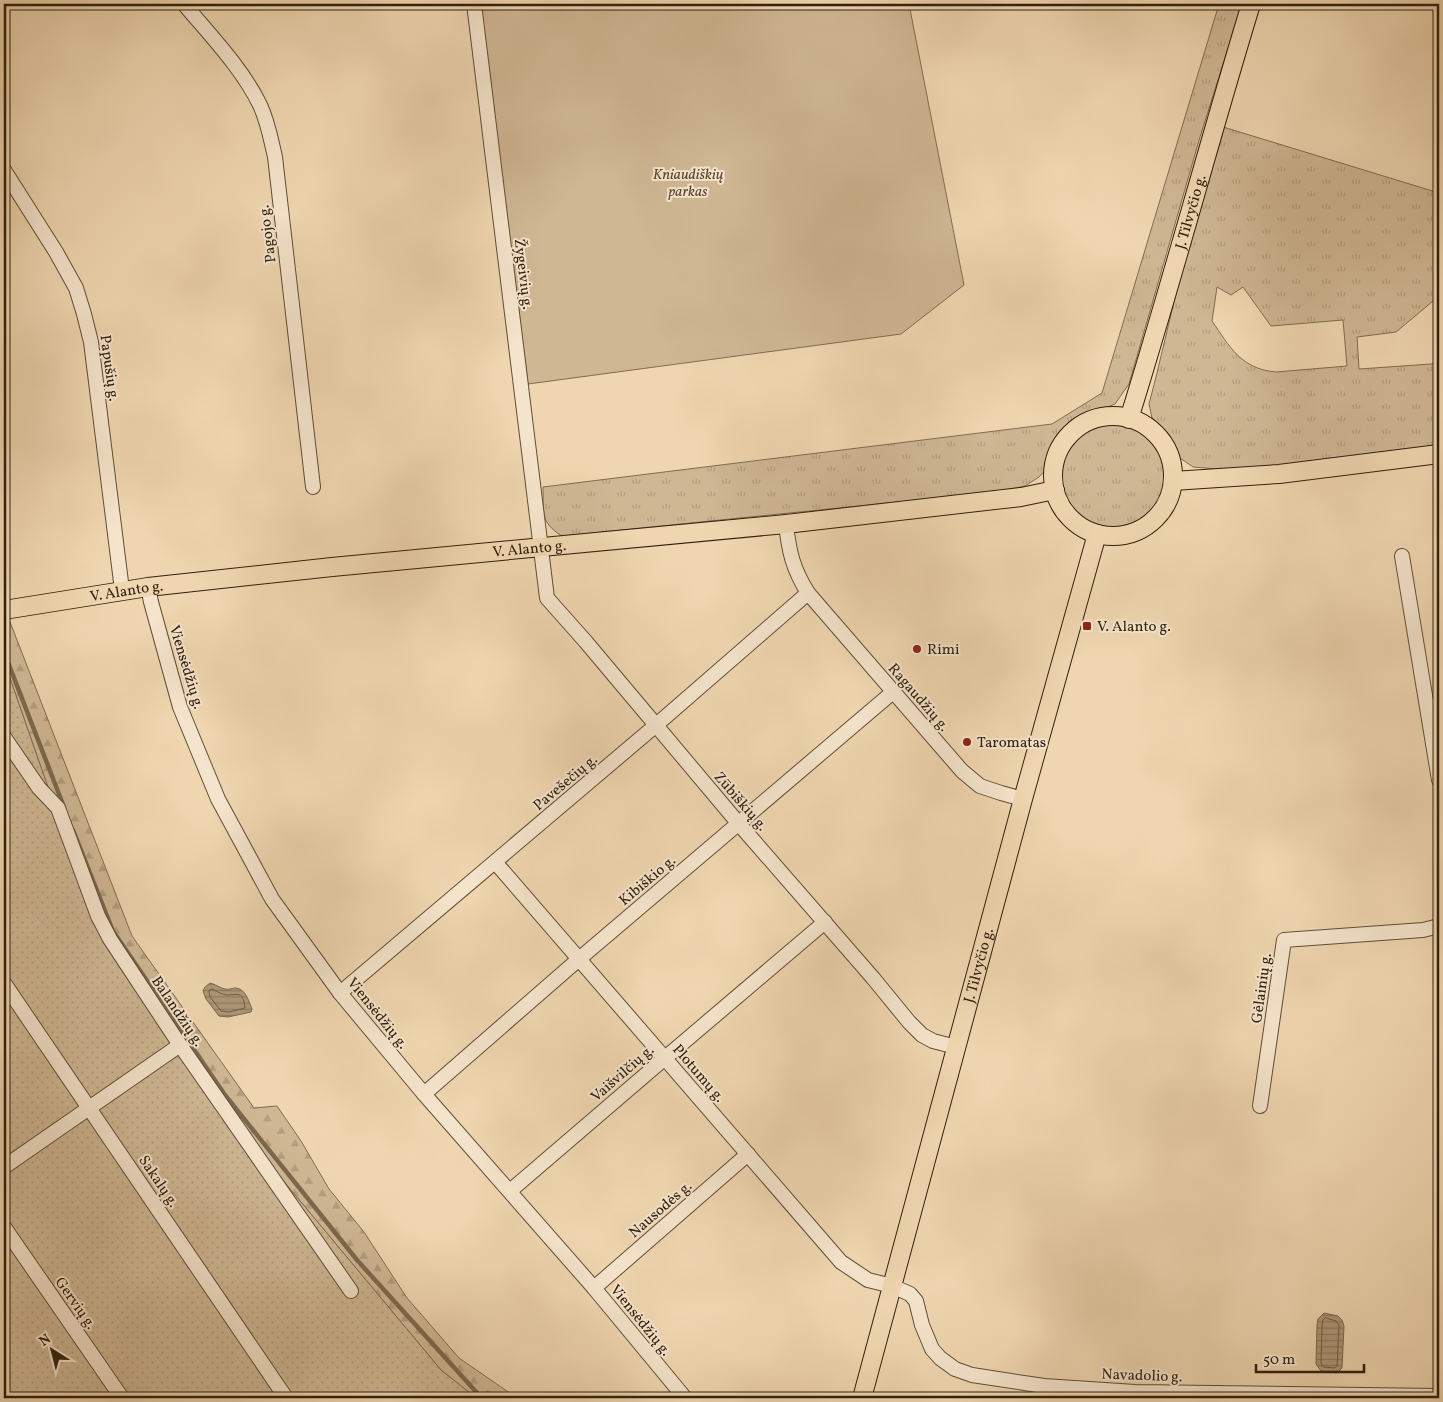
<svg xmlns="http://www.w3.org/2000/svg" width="1443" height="1402" viewBox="0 0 1443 1402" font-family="Vollkorn,serif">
  <defs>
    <pattern id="grass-tufts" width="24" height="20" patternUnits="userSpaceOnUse" patternTransform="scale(1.25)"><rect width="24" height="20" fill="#cfb794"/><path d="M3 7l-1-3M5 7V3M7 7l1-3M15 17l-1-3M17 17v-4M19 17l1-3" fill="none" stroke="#b29d7e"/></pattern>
    <pattern id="forest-firs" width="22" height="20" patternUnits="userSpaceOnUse" patternTransform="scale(1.25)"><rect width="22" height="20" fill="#cfb794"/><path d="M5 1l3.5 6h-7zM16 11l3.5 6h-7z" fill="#b29d7e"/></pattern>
    <pattern id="garden-dots" width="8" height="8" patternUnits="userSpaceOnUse" patternTransform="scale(1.25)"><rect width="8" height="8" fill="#cfb794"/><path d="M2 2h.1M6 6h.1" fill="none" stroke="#b29d7e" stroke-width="1.8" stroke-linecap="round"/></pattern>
    <pattern id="water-rules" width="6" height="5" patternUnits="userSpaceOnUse" patternTransform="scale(1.25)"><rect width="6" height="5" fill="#ae9879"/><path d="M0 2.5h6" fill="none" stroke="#8e7c62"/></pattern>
  </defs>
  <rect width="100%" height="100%" fill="#efd6b0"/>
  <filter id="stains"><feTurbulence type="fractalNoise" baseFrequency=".004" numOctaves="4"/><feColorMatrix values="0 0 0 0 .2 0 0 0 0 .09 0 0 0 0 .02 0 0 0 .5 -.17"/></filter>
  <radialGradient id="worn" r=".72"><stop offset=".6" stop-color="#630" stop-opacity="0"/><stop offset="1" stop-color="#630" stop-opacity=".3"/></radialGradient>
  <!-- grass -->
  <g fill="url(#grass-tufts)" stroke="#806c51" fill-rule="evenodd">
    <path d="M 1219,4 L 1242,4 L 1200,137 L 1129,384 L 1115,404 L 1078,419 L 1068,427 L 1057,441 L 1048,467 L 1039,477 L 1025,486 L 997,492 L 562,536 C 539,522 544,511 543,487 L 1052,424 L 1102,393 Z"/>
    <path d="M 1220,126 L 1439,193 L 1439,296 L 1396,332 L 1357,337 L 1359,369 L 1431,364 L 1439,361 L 1439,454 L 1279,474 L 1193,467 L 1180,458 L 1168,438 L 1152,418 L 1149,404 L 1156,377 L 1190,235 ZM 1217,287 L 1231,295 L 1243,287 L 1271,326 L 1343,320 L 1347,366 L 1276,372 C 1241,369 1230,347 1212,321 Z"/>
    <circle cx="1114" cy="476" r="53"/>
  </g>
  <!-- forest -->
  <polygon fill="url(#forest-firs)" stroke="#806c51" points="10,622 132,936 254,1108 277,1106 301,1141 329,1189 364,1232 407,1298 459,1358 517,1398 476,1398 441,1370 200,1081 98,931 4,661 4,623"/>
  <!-- park -->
  <polygon fill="#cfb794" stroke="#806c51" points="480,4 909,4 964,285 901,334 528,384"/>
  <!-- garden -->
  <polygon fill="url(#garden-dots)" stroke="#806c51" points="4,661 98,931 200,1081 441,1370 476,1398 4,1398"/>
  <!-- water -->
  <g fill="url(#water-rules)" stroke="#7c684e">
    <path d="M 210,983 C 215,984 220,988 225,989 C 229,990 232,988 236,988 C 246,989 249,1002 252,1009 L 251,1012 L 228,1017 L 219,1016 L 206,999 L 203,991 L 205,987 Z"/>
    <polygon points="1324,1313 1338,1316 1342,1320 1344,1326 1342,1368 1337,1373 1321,1371 1316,1364 1317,1325 1318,1319"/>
  </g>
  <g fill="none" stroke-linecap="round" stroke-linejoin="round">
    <!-- shore -->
    <g stroke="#705c44" stroke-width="1">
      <path d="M 212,989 C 217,991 222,995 228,995 C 241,994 243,993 245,1008 L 229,1012 L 221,1011 L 210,997 L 209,991 Z"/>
      <polygon points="1326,1318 1336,1321 1339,1325 1337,1366 1335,1368 1323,1367 1321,1363 1322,1325 1323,1320"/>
    </g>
    <!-- stream -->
    <g stroke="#7c684e" stroke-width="4.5">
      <polyline points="4,652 64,807"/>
      <polyline points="73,830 113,931 225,1095 357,1260 478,1394 484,1398"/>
    </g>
    <defs>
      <g id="minor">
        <path d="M 184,4 C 210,35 242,68 260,105 C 268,122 271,140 275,157 L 313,487"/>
        <polyline points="474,4 547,598 586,642 739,824 873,978 909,1022 922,1035 933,1041 956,1047"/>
        <polyline points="4,170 56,252 76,288 84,314 91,342 122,590"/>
        <path d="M 786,524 C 789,552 793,569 808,593 L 962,771 L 980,786 L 1001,793 L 1023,799"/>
        <polyline points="1402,556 1439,780"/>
        <polyline points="148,587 151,602 180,707 218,799 272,899 340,993 424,1094 594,1288 685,1398"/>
        <polyline points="4,737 39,788 58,808 98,916 110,939 180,1045 351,1291"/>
        <polyline points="495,862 841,1262 868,1280 892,1286 910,1294 916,1301 922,1325 932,1349 940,1358 955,1369 972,1375 1044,1386 1135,1392 1439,1396"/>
        <polyline points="4,983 286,1398"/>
        <polyline points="340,993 655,726 808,593"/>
        <polyline points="424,1094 579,959 893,692"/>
        <polyline points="1260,1106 1284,940 1423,930 1439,926"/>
        <polyline points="4,1167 180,1045"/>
        <polyline points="510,1191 665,1058 825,922"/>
        <polyline points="4,1227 122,1398"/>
        <polyline points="594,1288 748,1154"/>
      </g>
      <g id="major">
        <circle cx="1113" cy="476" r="60"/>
        <path id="s1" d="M 1129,419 C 1172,281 1209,142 1251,4"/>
        <polyline points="1173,481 1279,474 1439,454"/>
        <path id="s2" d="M 4,610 L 148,587 L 332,567 L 786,524 L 1021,497 L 1055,490"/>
        <path id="s3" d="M 862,1398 L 1023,799 L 1097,534"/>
      </g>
    </defs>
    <!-- minor casing -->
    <use href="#minor" stroke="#604e36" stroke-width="16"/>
    <!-- major casing -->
    <use href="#major" stroke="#31200e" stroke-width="20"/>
    <!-- minor -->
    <use href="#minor" stroke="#f5e4cc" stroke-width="14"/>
    <!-- major -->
    <use href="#major" stroke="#efd6b0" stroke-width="18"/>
  </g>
  <!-- markers -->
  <g fill="#8f2418" stroke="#f5e4cc" stroke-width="2">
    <rect x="1082" y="621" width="10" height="10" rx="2.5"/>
    <circle cx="917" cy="649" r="5"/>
    <circle cx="967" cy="742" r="5"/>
  </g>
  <g text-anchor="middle" stroke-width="4" stroke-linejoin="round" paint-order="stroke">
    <!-- park labels -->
    <g font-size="15" font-style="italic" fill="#584630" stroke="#f5e4cc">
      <text x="688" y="179">Kniaudiškių<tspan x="688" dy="17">parkas</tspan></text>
    </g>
    <!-- street labels -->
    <g font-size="15" fill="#31200e" stroke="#f5e4cc">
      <text dy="5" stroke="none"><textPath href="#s1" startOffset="216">J. Tilvyčio g.</textPath></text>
      <text transform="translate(267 234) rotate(-97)" y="5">Pagojo g.</text>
      <text transform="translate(524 274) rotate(83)" y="5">Žygeivių g.</text>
      <text transform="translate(110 368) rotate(82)" y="5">Papušių g.</text>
      <text dy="5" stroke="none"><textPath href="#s2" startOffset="529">V. Alanto g.</textPath></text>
      <text dy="5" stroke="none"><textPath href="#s2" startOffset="124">V. Alanto g.</textPath></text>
      <text transform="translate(187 667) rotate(73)" y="5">Viensėdžių g.</text>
      <text transform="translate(919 697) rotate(49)" y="5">Ragaudžių g.</text>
      <text transform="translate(565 782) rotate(-40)" y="5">Pavešečių g.</text>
      <text transform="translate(741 801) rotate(49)" y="5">Zūbiškių g.</text>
      <text transform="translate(647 880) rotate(-40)" y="5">Kibiškio g.</text>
      <text dy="5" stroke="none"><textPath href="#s3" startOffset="448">J. Tilvyčio g.</textPath></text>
      <text transform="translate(1261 988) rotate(-82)" y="5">Gėlainių g.</text>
      <text transform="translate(178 1011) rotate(56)" y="5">Balandžių g.</text>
      <text transform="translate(378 1013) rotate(51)" y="5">Viensėdžių g.</text>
      <text transform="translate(622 1073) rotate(-41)" y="5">Vaišvilčių g.</text>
      <text transform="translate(699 1073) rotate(49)" y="5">Plotumų g.</text>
      <text transform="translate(159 1181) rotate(56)" y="5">Sakalų g.</text>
      <text transform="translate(660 1209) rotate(-41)" y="5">Nausodės g.</text>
      <text transform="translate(76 1303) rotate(55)" y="5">Gervių g.</text>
      <text transform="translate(641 1320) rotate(51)" y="5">Viensėdžių g.</text>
      <text transform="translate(1142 1375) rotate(2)" y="5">Navadolio g.</text>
    </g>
    <!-- poi labels -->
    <g font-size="15" fill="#31200e" stroke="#f5e4cc" text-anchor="start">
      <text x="1097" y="631">V. Alanto g.</text>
      <text x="927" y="654">Rimi</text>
      <text x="977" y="747">Taromatas</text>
    </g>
  </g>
  <!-- margin -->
  <rect width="1443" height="1402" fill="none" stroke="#efd6b0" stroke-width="20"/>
  <rect x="5" y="5" width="1433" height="1392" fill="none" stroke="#31200e" stroke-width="2.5"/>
  <rect x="10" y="10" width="1423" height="1382" fill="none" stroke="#31200e"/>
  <!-- north arrow -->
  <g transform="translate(52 1350) rotate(324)" stroke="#f5e4cc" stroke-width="4" paint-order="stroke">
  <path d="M0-4L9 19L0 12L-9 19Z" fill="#31200e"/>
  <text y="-8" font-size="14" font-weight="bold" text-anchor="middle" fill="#31200e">N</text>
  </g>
  <!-- scale -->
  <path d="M1256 1364v8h108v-8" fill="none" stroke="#31200e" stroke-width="2.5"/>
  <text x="1263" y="1364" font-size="15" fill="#31200e" stroke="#f5e4cc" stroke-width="4" paint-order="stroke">50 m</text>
  <rect width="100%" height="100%" filter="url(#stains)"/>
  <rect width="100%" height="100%" fill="url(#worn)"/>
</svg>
